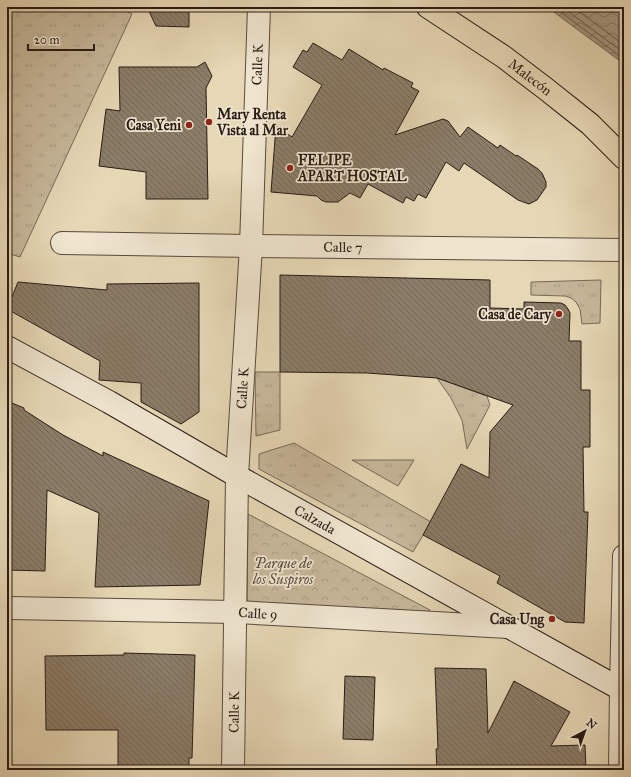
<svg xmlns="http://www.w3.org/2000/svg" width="631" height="777" viewBox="0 0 631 777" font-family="'IM FELL Great Primer',serif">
  <defs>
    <pattern id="grass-tufts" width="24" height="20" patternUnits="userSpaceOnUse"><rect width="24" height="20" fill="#c6b79a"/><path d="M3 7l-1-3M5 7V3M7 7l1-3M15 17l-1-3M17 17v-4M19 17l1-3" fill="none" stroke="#aa9d84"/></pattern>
    <pattern id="park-crowns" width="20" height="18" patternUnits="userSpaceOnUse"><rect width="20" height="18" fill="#c6b79a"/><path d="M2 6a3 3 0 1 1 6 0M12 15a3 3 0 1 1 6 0" fill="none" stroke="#aa9d84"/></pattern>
    <pattern id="water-waves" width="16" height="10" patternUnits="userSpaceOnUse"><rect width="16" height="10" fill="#a5977f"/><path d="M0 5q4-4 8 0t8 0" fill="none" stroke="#867a67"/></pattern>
    <pattern id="building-back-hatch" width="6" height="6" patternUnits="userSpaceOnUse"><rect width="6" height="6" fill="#8b7d68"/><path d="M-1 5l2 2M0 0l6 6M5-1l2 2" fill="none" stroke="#726654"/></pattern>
  </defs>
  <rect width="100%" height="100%" fill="#e6d7b5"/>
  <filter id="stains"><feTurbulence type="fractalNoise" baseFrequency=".005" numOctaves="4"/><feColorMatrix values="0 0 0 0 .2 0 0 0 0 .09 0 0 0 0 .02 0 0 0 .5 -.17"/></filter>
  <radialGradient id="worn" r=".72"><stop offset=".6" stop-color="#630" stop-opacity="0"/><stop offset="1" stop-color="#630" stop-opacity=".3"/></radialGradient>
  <!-- grass -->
  <g fill="url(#grass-tufts)" stroke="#776a58">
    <polygon points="7,7 118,7 132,14 20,257 7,253"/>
    <polygon points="601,280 600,323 582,324 580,309 576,302 571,298 565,296 531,295 531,282"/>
    <polygon points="255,372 280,372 280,430 256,436"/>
    <polygon points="437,378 487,396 490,405 467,449 462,420 451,398"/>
    <polygon points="294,443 431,522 413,552 259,469 259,454"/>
    <polygon points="352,460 414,460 398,486"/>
  </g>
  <!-- park -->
  <polygon fill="url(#park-crowns)" stroke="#776a58" points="248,514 430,610 430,615 247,604"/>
  <!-- water -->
  <polygon fill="url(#water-waves)" stroke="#736655" points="547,7 624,7 624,64"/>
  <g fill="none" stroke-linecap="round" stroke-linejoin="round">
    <!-- shore -->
    <g stroke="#665a4a" stroke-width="1">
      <polyline points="554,7 624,59"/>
      <polyline points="562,7 624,53"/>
      <polyline points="573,7 624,45"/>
    </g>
  </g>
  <!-- building -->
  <g fill="url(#building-back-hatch)" stroke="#281c15">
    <polygon points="147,7 189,7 189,27 156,26"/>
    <polygon points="313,43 342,60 349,49 383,70 384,68 413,83 411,87 419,91 395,135 443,119 448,121 460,137 468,127 498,148 500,145 516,156 517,155 538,169 542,173 546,182 546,187 537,200 529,204 518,200 464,163 459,171 446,162 426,198 418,194 414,201 406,197 403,203 368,184 360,198 350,193 338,202 326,202 321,200 317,196 271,192 276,126 292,137 322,85 293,67 303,50 307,52"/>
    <polygon points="205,62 212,76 206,88 208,199 146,199 146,172 99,166 106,109 120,111 119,67 197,67"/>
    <polygon points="280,275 490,280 490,308 524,309 524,302 561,303 565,305 568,309 570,313 569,341 581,341 581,390 590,390 590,447 583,447 584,512 588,512 584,623 565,622 497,583 500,576 423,535 461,464 489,478 490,432 513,405 437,378 367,373 280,372"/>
    <polygon points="18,282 107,290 107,284 199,283 199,412 181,424 141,402 141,383 99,380 100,361 7,309"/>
    <polygon points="7,401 24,408 24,410 63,435 103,456 103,452 209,501 200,585 95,587 99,513 47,490 45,571 7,570"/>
    <polygon points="124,653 195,655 192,758 189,758 189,770 118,770 118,730 46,730 45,656 124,655"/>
    <polygon points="435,668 486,669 488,733 514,681 570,712 551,746 585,745 586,770 437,770 436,749 438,749"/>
    <polygon points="345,676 375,677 373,740 343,739"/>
  </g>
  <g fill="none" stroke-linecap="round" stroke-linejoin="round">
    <defs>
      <g id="minor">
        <path id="s1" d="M 62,243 L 251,246 L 624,250"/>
        <path id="s2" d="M 7,608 L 236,612 L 508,627"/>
        <polyline points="621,689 624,556"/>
        <path id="s3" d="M 233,770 L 237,476 L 251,246 L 259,7"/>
      </g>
      <polyline id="tertiary" points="620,770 621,689"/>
      <g id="secondary">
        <path id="s4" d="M 7,347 L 109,402 L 237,476 L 624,691"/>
      </g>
      <g id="trunk">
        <path id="s5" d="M 428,7 L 504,57 L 546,89 L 590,124 L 624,158"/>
      </g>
    </defs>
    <!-- minor casing -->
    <use href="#minor" stroke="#584b3d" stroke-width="24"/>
    <!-- tertiary casing -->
    <use href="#tertiary" stroke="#584b3d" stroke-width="24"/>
    <!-- secondary casing -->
    <use href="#secondary" stroke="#281c15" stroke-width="24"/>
    <!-- trunk casing -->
    <use href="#trunk" stroke="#281c15" stroke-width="24"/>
    <!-- minor -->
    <use href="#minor" stroke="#efe5cf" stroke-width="22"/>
    <!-- tertiary -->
    <use href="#tertiary" stroke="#efe5cf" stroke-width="22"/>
    <!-- secondary -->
    <use href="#secondary" stroke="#efe5cf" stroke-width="22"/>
    <!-- trunk -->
    <use href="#trunk" stroke="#e6d7b5" stroke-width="22"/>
  </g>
  <!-- markers -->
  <g fill="#8f2418" stroke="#efe5cf" stroke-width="1.5">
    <circle cx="209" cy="122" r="4"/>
    <circle cx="189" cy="125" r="4"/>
    <circle cx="290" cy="168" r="4"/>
    <circle cx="559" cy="314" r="4"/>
    <circle cx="552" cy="619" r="4"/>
  </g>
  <g text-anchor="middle" stroke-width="3.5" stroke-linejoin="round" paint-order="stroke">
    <!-- street labels -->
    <g font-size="14" fill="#281c15" stroke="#efe5cf">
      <text dy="5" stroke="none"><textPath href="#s3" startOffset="706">Calle K</textPath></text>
      <text dy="5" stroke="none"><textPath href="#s5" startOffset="124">Malecón</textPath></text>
      <text dy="5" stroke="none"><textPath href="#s1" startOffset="281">Calle 7</textPath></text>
      <text dy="5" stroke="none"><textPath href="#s3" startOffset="382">Calle K</textPath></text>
      <text dy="5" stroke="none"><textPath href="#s4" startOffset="353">Calzada</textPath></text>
      <text dy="5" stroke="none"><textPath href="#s2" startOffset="251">Calle 9</textPath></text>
      <text dy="5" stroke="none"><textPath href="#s3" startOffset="58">Calle K</textPath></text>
    </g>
    <!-- poi labels -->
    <g font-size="14" font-weight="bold" fill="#281c15" stroke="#efe5cf" text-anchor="end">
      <text x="217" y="119" text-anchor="start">Mary Renta<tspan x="217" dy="16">Vista al Mar</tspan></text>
      <text x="181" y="130">Casa Yeni</text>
      <text x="298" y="165" text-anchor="start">FELIPE<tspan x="298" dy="16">APART HOSTAL</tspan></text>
      <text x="551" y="319">Casa de Cary</text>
      <text x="544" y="624">Casa Ung</text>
    </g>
    <!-- park labels -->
    <g font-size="14" font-style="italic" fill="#574a3d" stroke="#efe5cf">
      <text x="283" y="568">Parque de<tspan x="283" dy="16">los Suspiros</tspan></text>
    </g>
  </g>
  <!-- margin -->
  <rect width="631" height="777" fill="none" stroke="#e6d7b5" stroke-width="24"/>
  <rect x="8" y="8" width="615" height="761" fill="none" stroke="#281c15" stroke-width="2"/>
  <rect x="12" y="12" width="607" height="753" fill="none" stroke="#281c15"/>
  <!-- north arrow -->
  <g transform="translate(585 731) rotate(41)" stroke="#efe5cf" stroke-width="3" paint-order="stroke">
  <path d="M0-3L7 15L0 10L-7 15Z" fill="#281c15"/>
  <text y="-6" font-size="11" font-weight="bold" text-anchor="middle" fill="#281c15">N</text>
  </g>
  <!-- scale -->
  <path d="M28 44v6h66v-6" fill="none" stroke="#281c15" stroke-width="2"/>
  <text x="34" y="44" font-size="12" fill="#281c15" stroke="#efe5cf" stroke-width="3" paint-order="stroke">20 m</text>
  <rect width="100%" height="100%" filter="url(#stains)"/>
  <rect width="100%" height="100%" fill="url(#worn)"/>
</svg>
